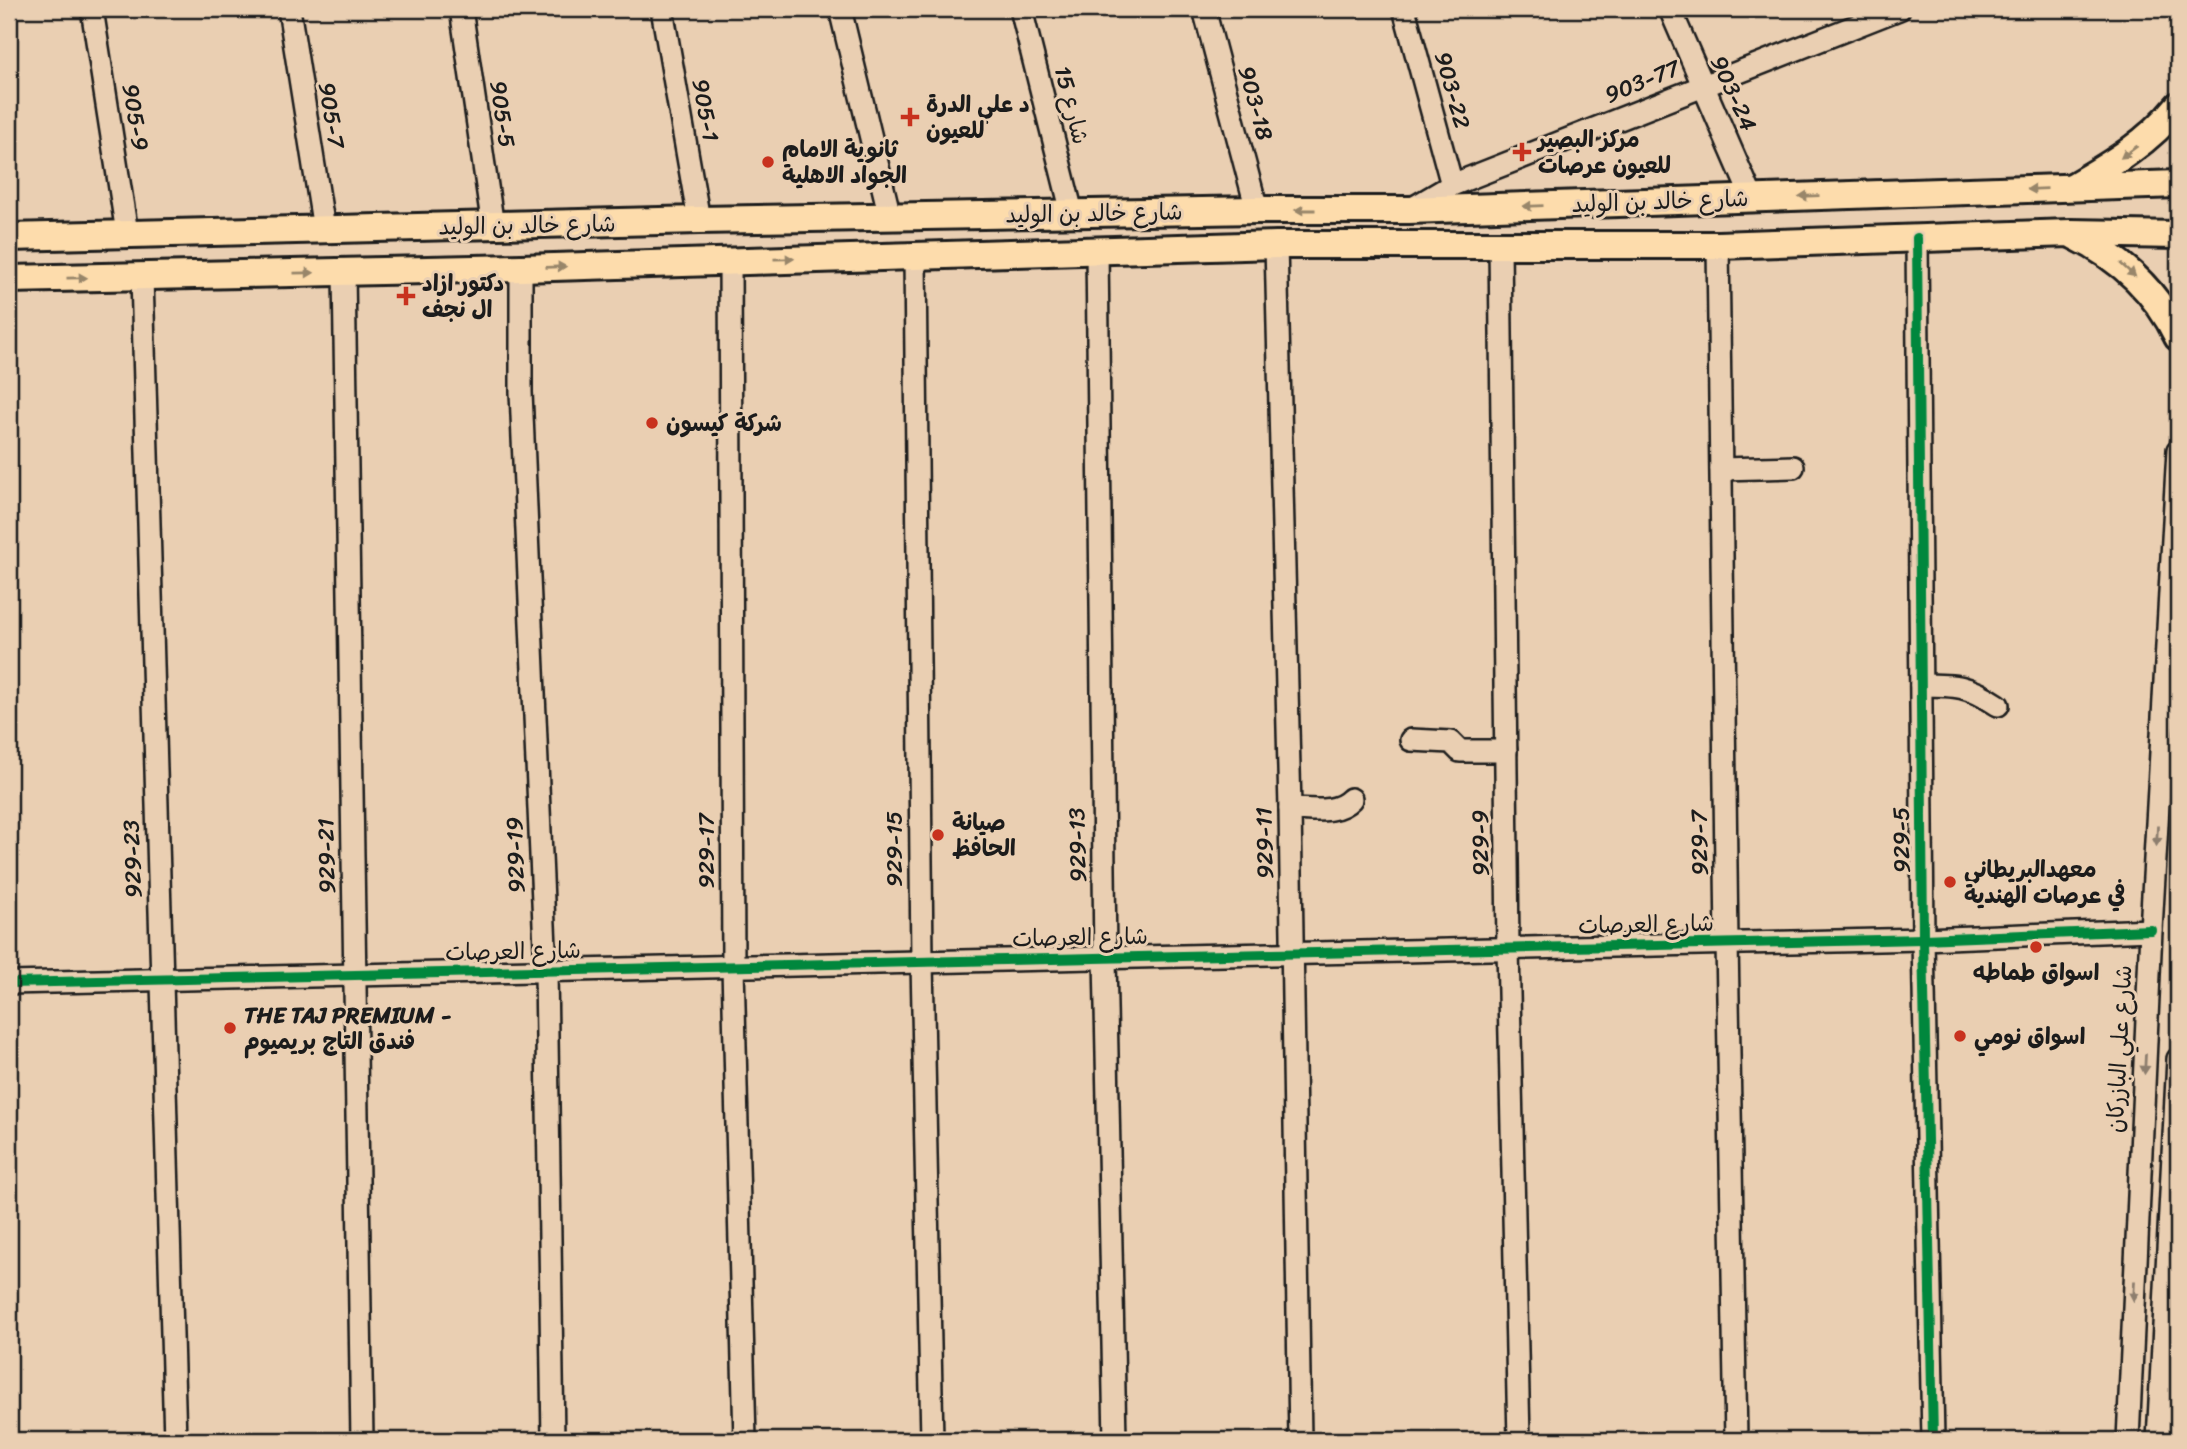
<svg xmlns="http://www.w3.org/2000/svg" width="2187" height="1449" viewBox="0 0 2187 1449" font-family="Sriracha,'Playpen Sans Arabic',sans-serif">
  <rect width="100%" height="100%" fill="#eacfb2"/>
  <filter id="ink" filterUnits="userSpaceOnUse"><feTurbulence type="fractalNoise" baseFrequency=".0143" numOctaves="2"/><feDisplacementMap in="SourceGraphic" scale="14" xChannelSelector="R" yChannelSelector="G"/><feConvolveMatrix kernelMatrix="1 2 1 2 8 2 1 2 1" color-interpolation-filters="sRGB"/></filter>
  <g filter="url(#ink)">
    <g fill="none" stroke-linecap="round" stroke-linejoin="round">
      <defs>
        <g id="minor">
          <polyline points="92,9 127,233"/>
          <polyline points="289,9 324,229"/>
          <polyline points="461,9 493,227"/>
          <polyline points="662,9 699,220"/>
          <polyline points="840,9 890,217"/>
          <polyline points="1021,9 1072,213"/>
          <polyline points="1204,9 1257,210"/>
          <polyline points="1404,9 1452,185"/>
          <polyline points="1670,9 1752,198"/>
          <polyline points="1411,209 1452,185 1899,9"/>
          <polyline points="1917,238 1923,939 1933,1440"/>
          <polyline points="1276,245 1290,809 1300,1440"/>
          <polyline points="1500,245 1508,948 1519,1440"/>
          <polyline points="1718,245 1727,943 1736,1440"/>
          <polyline points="1097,249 1105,958 1115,1440"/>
          <polyline points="915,257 922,962 932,1440"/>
          <polyline points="730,260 733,967 745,1440"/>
          <polyline points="521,268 521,392 546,971 553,1440"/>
          <polyline points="344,272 362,1440"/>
          <polyline points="142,277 175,1440"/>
          <polyline points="1721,469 1793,467"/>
          <path d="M 1921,685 C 1956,685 1968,685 1998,705"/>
          <polyline points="1411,740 1451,742 1460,751 1506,751"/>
          <path d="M 1290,809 C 1310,809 1336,815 1351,799"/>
          <polyline points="9,983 1923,939 2151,930"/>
          <polyline points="2128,1440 2151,930 2178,450"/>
          <polyline points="2158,1440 2178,1059"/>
        </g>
        <g id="major">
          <path d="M 2072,187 C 2112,164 2149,142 2178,106"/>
          <path d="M 2075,236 C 2120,258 2156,291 2178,337"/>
          <polyline points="9,237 699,220 1257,210 1409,210 2178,184"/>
          <polyline points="9,279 521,268 1276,245 1718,245 2071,233 2178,235"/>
        </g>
      </defs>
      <!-- minor casing -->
      <use href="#minor" stroke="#1c1c1c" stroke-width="26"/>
      <!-- major casing -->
      <use href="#major" stroke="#1c1c1c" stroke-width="32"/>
      <!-- minor -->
      <use href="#minor" stroke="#eacfb2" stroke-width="21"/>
      <!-- major -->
      <use href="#major" stroke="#fddcac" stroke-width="26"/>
      <defs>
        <g id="cycleway">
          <polyline points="1917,238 1923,939 1933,1440"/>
          <polyline points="9,983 1923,939 2151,930"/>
        </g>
      </defs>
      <!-- cycleway casing -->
      <use href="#cycleway" stroke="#eacfb2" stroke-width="15"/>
      <!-- cycleway -->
      <use href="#cycleway" stroke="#00873e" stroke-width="10"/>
    </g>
    <!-- one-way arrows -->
    <defs><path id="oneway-solid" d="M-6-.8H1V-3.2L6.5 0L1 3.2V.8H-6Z" transform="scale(1.75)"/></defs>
    <g fill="#98866b">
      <use href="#oneway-solid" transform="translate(2129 152) rotate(144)"/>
      <use href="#oneway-solid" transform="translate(2037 189) rotate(178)"/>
      <use href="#oneway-solid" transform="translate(1809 196) rotate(178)"/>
      <use href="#oneway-solid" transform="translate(1533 206) rotate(178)"/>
      <use href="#oneway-solid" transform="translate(1305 210) rotate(-180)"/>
      <use href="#oneway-solid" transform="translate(784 259) rotate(-1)"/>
      <use href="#oneway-solid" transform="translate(556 267) rotate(-2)"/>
      <use href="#oneway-solid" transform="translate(2128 270) rotate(42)"/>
      <use href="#oneway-solid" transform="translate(304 273) rotate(-1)"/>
      <use href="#oneway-solid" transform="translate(77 278) rotate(-1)"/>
    </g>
    <g fill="#8d7e6e">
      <use href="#oneway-solid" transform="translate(2157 836) rotate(93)"/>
      <use href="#oneway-solid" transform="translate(2145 1064) rotate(93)"/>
      <use href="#oneway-solid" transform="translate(2134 1291) rotate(93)"/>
    </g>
  </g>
  <!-- markers -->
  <g fill="#c8321e" stroke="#eacfb2" stroke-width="2.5">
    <path d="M906.5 106.5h7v7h7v7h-7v7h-7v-7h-7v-7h7z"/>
    <path d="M1518.5 141.5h7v7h7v7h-7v7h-7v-7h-7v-7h7z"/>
    <circle cx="768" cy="162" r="7"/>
    <path d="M402.5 285.5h7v7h7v7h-7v7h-7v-7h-7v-7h7z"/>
    <circle cx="652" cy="423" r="7"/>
    <circle cx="938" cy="835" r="7"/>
    <circle cx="1950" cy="882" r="7"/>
    <circle cx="2036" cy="947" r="7"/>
    <circle cx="230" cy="1028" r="7"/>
    <circle cx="1960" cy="1036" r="7"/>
  </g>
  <g text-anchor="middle" stroke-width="6" stroke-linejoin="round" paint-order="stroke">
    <!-- street labels -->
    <g font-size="23" fill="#1c1c1c" stroke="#eacfb2">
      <text transform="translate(1642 81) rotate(-22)" y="8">903-77</text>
      <text transform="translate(1453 90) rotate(75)" y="8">903-22</text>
      <text transform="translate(1734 93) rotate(66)" y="8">903-24</text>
      <text transform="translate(1256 103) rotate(75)" y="8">903-18</text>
      <text transform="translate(1072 105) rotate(76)" y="8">شارع 15</text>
      <text transform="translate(706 110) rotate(80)" y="8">905-1</text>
      <text transform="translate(503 114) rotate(82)" y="8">905-5</text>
      <text transform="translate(332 115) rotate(81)" y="8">905-7</text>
      <text transform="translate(136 117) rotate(81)" y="8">905-9</text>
      <text transform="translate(1660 201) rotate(-2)" y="8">شارع خالد بن الوليد</text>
      <text transform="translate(1094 213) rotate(-1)" y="8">شارع خالد بن الوليد</text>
      <text transform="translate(527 225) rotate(-1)" y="8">شارع خالد بن الوليد</text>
      <text transform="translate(1901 840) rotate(-91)" y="8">929-5</text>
      <text transform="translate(1264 843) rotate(-91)" y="8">929-11</text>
      <text transform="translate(1480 843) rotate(-91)" y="8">929-9</text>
      <text transform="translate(1699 843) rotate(-91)" y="8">929-7</text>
      <text transform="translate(1077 845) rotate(-91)" y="8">929-13</text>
      <text transform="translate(894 849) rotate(-90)" y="8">929-15</text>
      <text transform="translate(706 851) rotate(-90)" y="8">929-17</text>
      <text transform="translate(515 855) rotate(-92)" y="8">929-19</text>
      <text transform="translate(326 856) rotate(-91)" y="8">929-21</text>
      <text transform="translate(132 859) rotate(-92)" y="8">929-23</text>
      <text transform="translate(1646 924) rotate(-1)" y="8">شارع العرصات</text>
      <text transform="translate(1080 937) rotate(-1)" y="8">شارع العرصات</text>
      <text transform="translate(513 951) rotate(-1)" y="8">شارع العرصات</text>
      <text transform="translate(2119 1049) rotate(-87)" y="8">شارع علي البازركان</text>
    </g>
    <!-- poi labels -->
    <g font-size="23" font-weight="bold" fill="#1c1c1c" stroke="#eacfb2" text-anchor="start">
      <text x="926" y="112">د علي الدرة<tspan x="926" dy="26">للعيون</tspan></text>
      <text x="1538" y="147">مركز البصير<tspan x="1538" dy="26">للعيون عرصات</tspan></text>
      <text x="782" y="157">ثانوية الامام<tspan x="782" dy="26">الجواد الاهلية</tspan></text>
      <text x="422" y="291">دكتور ازاد<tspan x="422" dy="26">ال نجف</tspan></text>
      <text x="666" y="431">شركة كيسون</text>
      <text x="952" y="830">صيانة<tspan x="952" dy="26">الحافظ</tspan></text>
      <text x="1964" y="877">معهدالبريطاني<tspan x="1964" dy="26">في عرصات الهندية</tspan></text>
      <text x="2036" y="980" text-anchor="middle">اسواق طماطه</text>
      <text x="244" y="1023">THE TAJ PREMIUM -<tspan x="244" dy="26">فندق التاج بريميوم</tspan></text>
      <text x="1974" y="1044">اسواق نومي</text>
    </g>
  </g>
  <!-- margin -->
  <rect width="2187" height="1449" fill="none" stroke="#eacfb2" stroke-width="35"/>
  <rect x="18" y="18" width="2152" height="1414" fill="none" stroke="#1c1c1c" stroke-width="2.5" filter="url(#ink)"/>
</svg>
